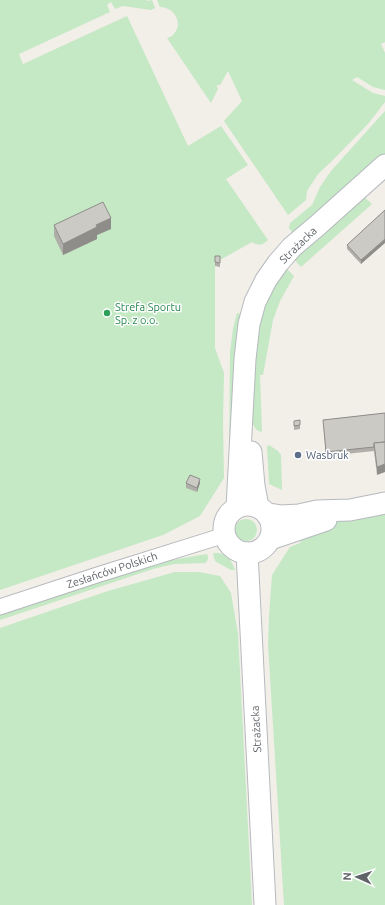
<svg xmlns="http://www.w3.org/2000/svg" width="385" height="905" viewBox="0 0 385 905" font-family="Ubuntu,sans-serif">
  <rect width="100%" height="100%" fill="#f1efe8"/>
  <!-- green -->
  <g fill="#c5e8c5">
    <path d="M 0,0 L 147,0 L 147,1 L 152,0 L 155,8 L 151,10 L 123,6 L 115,9 L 111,2 L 107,5 L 110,12 L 19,54 L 23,64 L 127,16 L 188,146 L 221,126 L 248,165 L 226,179 L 268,240 C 261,246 259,246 252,242 L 220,260 L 215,260 L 215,348 L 224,373 L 223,422 L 224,478 L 200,516 L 163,535 L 0,590 Z"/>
    <path d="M 157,0 L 385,0 L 385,42 L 381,44 L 385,53 L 385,90 L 373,87 L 357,77 L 352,80 L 373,93 L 385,96 L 385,102 L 368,124 L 332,161 L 318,174 L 307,191 L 306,200 L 288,215 L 224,121 L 242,101 L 228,71 L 220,85 L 217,85 L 217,87 L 218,89 L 211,103 L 167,38 C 169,37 171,37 173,35 C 184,24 175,7 160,7 Z"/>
    <polygon points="385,111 385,154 336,199 295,232 292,232 289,228 290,223 312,205 320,187 331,171"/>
    <polygon points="363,196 372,204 301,267 293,258"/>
    <path d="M 285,267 L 294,276 L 280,301 L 273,320 L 263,375 L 260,375 L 262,432 C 257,431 255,429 253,424 L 251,391 L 256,332 L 269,290 Z"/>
    <polygon points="237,313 245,315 229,470 230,352 233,329"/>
    <polygon points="269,445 278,451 281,455 282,490 269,484 267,446"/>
    <polygon points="385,510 385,905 284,905 268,644 269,616 272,575 290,547 300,543 304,534 348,518"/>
    <circle cx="246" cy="530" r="11"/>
    <path d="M 214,553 C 227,552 231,559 235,570 L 231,570 L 215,561 L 213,554 Z"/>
    <path d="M 207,554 C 209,558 208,561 205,563 L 174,564 L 153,569 L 0,620 L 0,615 L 136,569 L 160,562 Z"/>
    <polygon points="175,572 199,572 220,576 231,593 238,634 252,905 0,905 0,628 108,591"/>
  </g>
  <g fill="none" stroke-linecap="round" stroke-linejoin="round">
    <defs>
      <polyline id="street" points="0,607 97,575 225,535"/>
      <g id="secondary">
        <polyline points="251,452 254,486 258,507"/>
        <circle cx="248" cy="529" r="24"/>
        <polyline points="237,507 245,359 249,324 255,302 266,280 278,263 292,247 318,225 385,165"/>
        <polyline points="267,514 281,516 299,515 317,511 350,510 385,503"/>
        <polyline points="270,539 326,520"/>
        <polyline points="247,553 265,905"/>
      </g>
    </defs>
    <!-- street casing -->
    <use href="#street" stroke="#b5b8bc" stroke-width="17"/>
    <!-- secondary casing -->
    <use href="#secondary" stroke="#b6babf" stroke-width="23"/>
    <!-- street -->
    <use href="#street" stroke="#fff" stroke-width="15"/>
    <!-- secondary -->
    <use href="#secondary" stroke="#fff" stroke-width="21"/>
  </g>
  <!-- wall -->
  <g fill="#afaea9">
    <polygon points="385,210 361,264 347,249 347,245"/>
    <polygon points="54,225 111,229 97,235 97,239 63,255 54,236"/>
    <polygon points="215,256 220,256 220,267 215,266"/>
    <polygon points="385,413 377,475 374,451 326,456 323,420"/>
    <polygon points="300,420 300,429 294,430 294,421"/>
    <polygon points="186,483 200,483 197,492 186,488"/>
  </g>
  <!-- shaded-wall -->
  <g fill="#8f8d8a">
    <polygon points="111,218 111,229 97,235 97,239 63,255 63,244 96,225"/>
    <polygon points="385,239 385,243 361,264 361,260"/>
    <polygon points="385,464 385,472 377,475 377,467"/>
    <polygon points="200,479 200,483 197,492 197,488"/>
  </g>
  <!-- building -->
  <g fill="#cccac5" stroke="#8f8d8a">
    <polygon points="103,202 111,218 96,225 97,227 63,244 54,225"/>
    <polygon points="385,210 385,239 361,260 347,245"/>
    <polygon points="215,256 220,256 220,263 215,262"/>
    <polygon points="385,413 385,442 374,443 374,447 326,452 323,420"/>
    <polygon points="300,420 300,425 294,426 294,421"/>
    <polygon points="385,442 385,464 377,467 374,443"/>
    <polygon points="190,475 200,479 197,488 186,483"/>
  </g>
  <!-- markers -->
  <circle fill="#2e9e5b" stroke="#fff" stroke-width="1.5" cx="107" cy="313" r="4"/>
  <circle fill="#5c6f8a" stroke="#fff" stroke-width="1.5" cx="298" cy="455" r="4"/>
  <g text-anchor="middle" stroke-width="3" stroke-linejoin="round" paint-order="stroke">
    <!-- street labels -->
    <g font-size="11" fill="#5f6368" stroke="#fff">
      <text transform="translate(298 245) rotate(-44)" y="4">Strażacka</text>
      <text transform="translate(112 570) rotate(-18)" y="4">Zesłańców Polskich</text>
      <text transform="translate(256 729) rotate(-93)" y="4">Strażacka</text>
    </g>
    <!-- leisure labels -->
    <g font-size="11" fill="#27864d" stroke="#fff" text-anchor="start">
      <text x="115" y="311">Strefa Sportu<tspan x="115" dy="13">Sp. z o.o.</tspan></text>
    </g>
    <!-- service labels -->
    <g font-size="11" fill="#4e5e75" stroke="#fff" text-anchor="start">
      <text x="306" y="459">Wasbruk</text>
    </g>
  </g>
  <!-- north arrow -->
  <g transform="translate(357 877) rotate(273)" stroke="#ffffff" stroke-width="3" paint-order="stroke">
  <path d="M0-3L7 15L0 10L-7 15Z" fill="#5f6368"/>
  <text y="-6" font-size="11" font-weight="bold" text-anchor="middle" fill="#5f6368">N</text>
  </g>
</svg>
